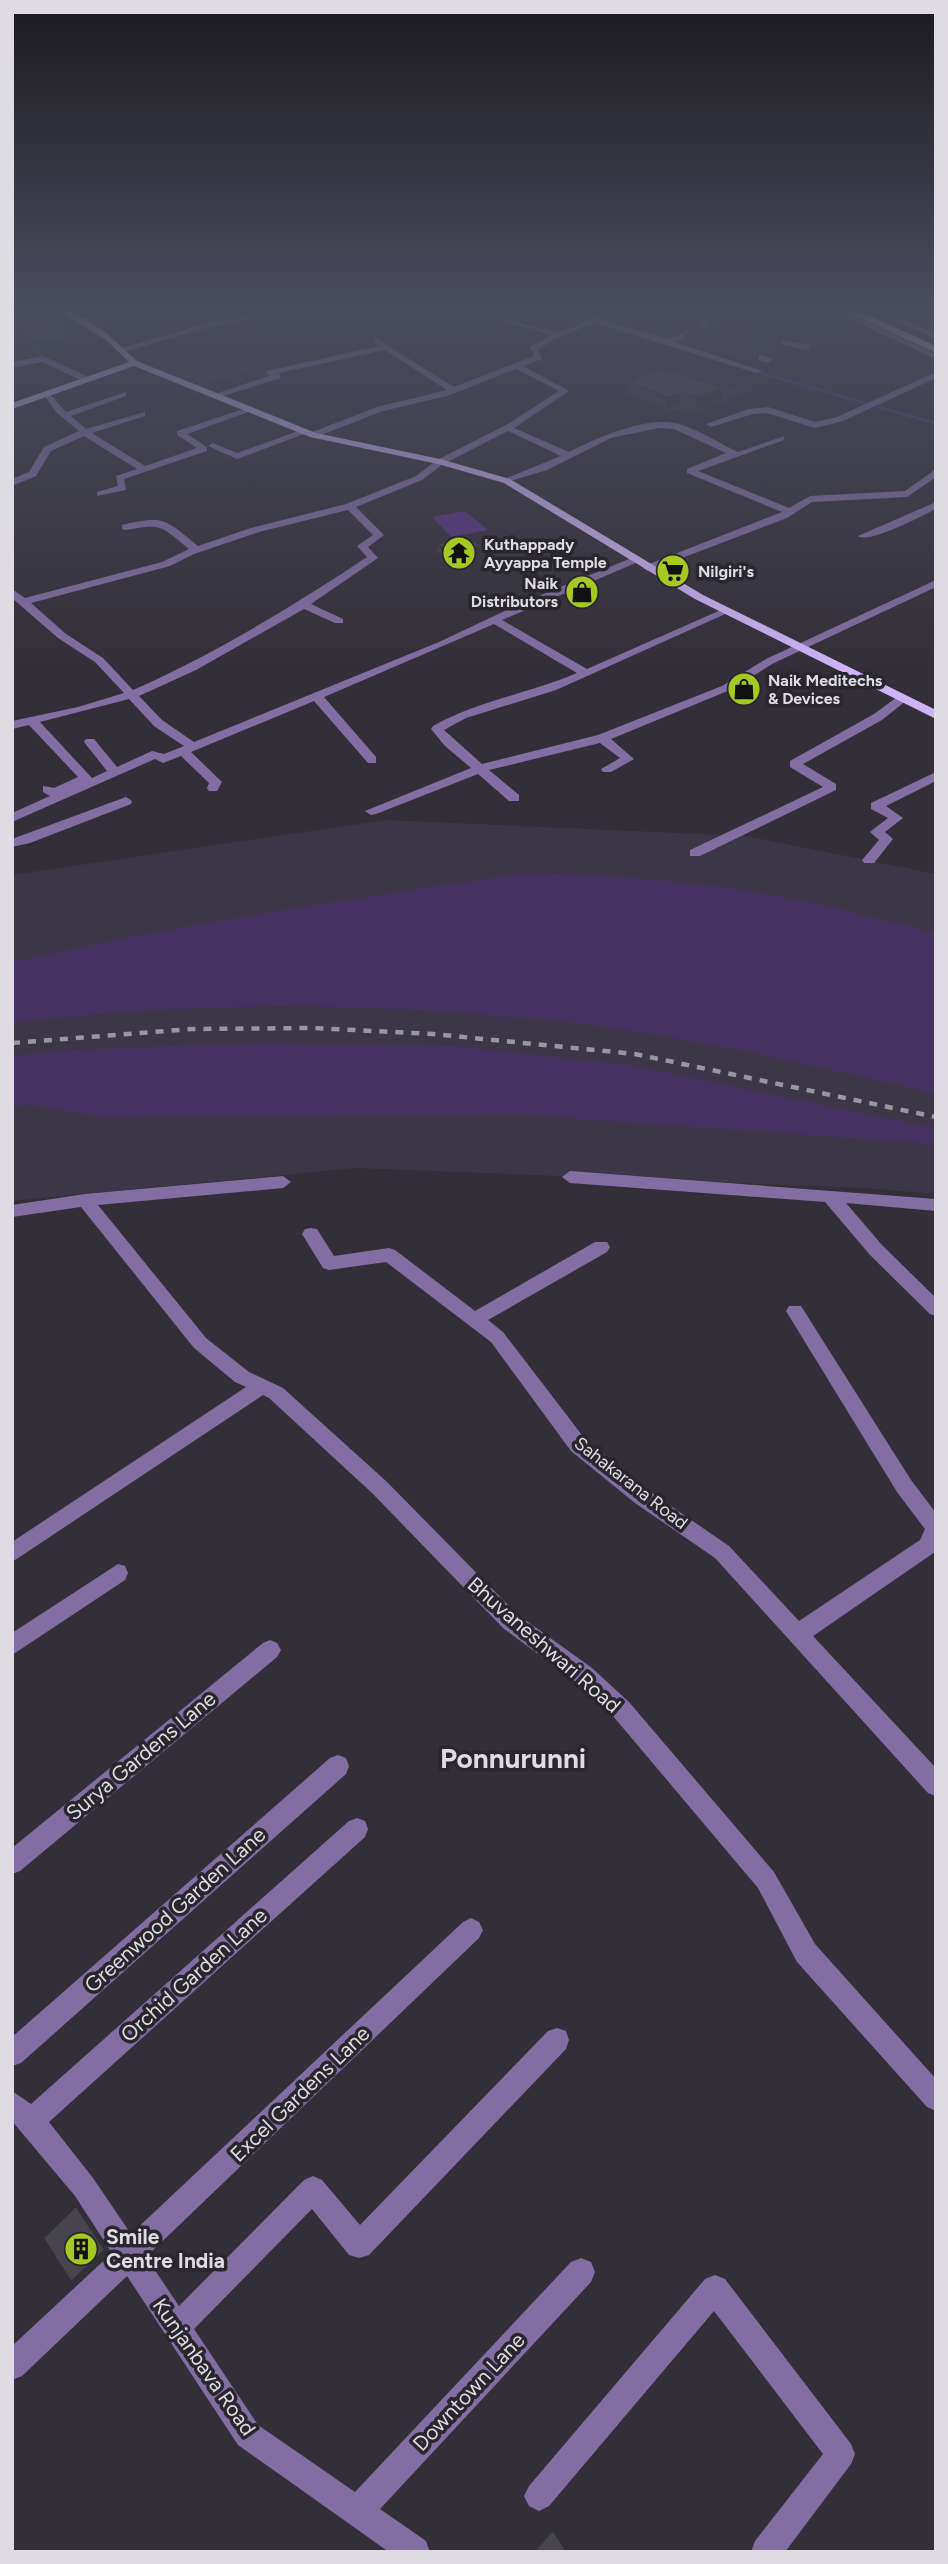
<svg xmlns="http://www.w3.org/2000/svg" width="948" height="2564" viewBox="0 0 948 2564" font-family="Figtree,sans-serif">
  <rect width="100%" height="100%" fill="#332f38"/>
  <!-- built -->
  <g fill="#3c3746">
    <polygon points="229,358 275,376 262,380 244,373 202,385 174,373"/>
    <polygon points="690,376 720,388 737,386 745,381 756,384 746,393 697,411 667,410 626,392"/>
    <polygon points="386,820 746,836 936,874 936,1194 864,1188 355,1168 12,1201 12,875"/>
  </g>
  <!-- green -->
  <g fill="#463262">
    <path d="M 525,873 C 640,875 752,886 864,915 C 887,921 913,925 936,934 L 936,1094 C 826,1068 716,1043 604,1027 C 572,1022 540,1020 509,1017 C 342,1001 179,1003 12,1023 L 12,962 C 182,924 353,898 525,873 Z"/>
    <polygon points="262,1042 454,1046 625,1064 936,1128 936,1144 536,1116 96,1117 34,1105 12,1106 12,1056 51,1051"/>
  </g>
  <!-- water -->
  <polygon fill="#583483" points="465,511 488,530 451,537 432,517"/>
  <g fill="none" stroke-linecap="round" stroke-linejoin="round">
    <!-- stream -->
    <g stroke="#583483" stroke-width="2.5">
      <polyline points="557,310 590,321"/>
      <polyline points="754,371 865,403"/>
      <polyline points="877,407 936,423"/>
    </g>
    <!-- minor -->
    <g fill="#836ea4" fill-rule="evenodd">
      <polygon points="113,310 128,310 79,323 75,321"/>
      <polygon points="275,310 293,310 210,327 123,352 119,349 209,323"/>
      <path d="M 468,310 C 494,310 543,334 560,331 C 580,328 597,310 617,310 L 602,320 L 667,339 L 707,325 L 687,314 L 691,310 L 701,310 L 697,314 L 719,324 L 719,328 L 675,342 L 763,371 L 756,373 L 595,323 L 555,339 L 538,350 L 542,359 L 523,366 L 569,391 L 514,428 L 569,452 C 597,438 647,415 679,424 C 699,430 719,443 738,452 L 784,436 L 784,440 L 698,471 L 789,508 L 810,496 L 905,491 L 936,469 L 936,477 L 907,497 L 812,502 L 787,518 L 648,571 L 643,568 L 644,566 L 782,512 L 687,473 L 687,469 L 726,453 L 674,429 L 659,428 L 611,438 L 547,470 L 504,483 L 504,479 L 561,456 L 508,431 L 443,464 L 422,480 L 356,507 L 384,535 L 368,547 L 378,558 L 311,604 L 343,619 L 343,623 L 335,623 L 304,609 L 196,670 L 139,696 L 162,720 L 194,742 L 439,642 L 524,602 L 634,557 L 638,558 L 638,562 L 502,620 L 587,669 L 723,609 L 732,611 L 556,690 L 466,718 L 444,730 L 482,764 L 598,735 L 722,686 L 766,659 L 936,580 L 936,587 L 774,663 L 730,690 L 611,739 L 634,759 L 611,772 L 603,772 L 601,769 L 620,758 L 600,743 L 489,770 L 519,795 L 519,801 L 509,801 L 478,774 L 376,814 L 371,815 L 365,811 L 471,768 L 445,746 L 431,729 L 433,726 C 478,701 530,693 577,673 L 494,624 L 324,697 L 376,757 L 376,763 L 368,763 L 314,701 L 191,752 L 222,782 L 217,791 L 209,791 L 207,788 L 209,783 L 181,756 L 163,763 L 155,759 L 12,822 L 12,813 L 50,796 L 43,792 L 43,786 L 54,788 L 78,777 L 29,725 L 12,729 L 12,721 L 78,707 L 124,693 L 95,662 L 58,638 L 12,598 L 12,589 L 25,598 L 162,562 L 189,549 C 161,526 162,523 126,530 L 122,529 L 122,525 C 165,515 165,519 198,546 L 251,528 L 346,504 L 416,476 L 437,460 L 508,424 L 559,391 L 516,369 L 447,396 L 383,411 L 313,438 L 308,435 L 310,433 L 377,407 L 447,390 L 385,350 L 279,373 L 281,378 L 216,398 L 212,395 L 269,376 L 266,371 L 379,346 L 373,341 L 377,339 L 454,387 L 534,356 L 530,347 L 551,335 ZM 348,510 L 373,535 L 357,546 L 367,557 C 292,607 216,653 133,690 L 103,658 L 66,634 L 31,603 L 170,566 L 194,554 L 259,532 ZM 129,699 L 154,726 L 184,746 L 164,754 L 152,751 L 117,767 L 94,739 L 86,739 L 84,742 L 107,771 L 92,778 L 40,722 Z"/>
      <polygon points="830,310 841,310 936,354 936,359"/>
      <polygon points="873,310 884,310 936,334 936,339"/>
      <polygon points="756,334 809,345 810,347 806,350 753,338"/>
      <polygon points="738,347 771,358 772,360 768,363 735,352"/>
      <polygon points="43,356 91,378 92,380 85,382 42,362 12,368 12,362"/>
      <polygon points="936,372 936,378 843,421 815,428 767,413 753,414 711,427 706,424 749,409 768,407 815,422 837,417"/>
      <polygon points="48,392 66,412 126,392 126,396 71,416 86,429 145,412 145,416 92,433 145,466 197,448 177,435 177,431 247,408 254,410 187,434 207,447 207,451 124,479 126,490 97,496 97,492 118,486 116,476 137,469 84,436 51,451 36,476 12,486 12,479 29,472 44,447 79,431 56,412 44,395"/>
      <polygon points="301,430 309,432 237,459 208,446 213,443 237,453"/>
      <path d="M 936,502 L 936,509 C 921,516 870,544 858,536 Z"/>
      <polygon points="897,697 907,700 882,720 803,764 836,784 836,790 700,856 690,856 690,850 823,787 790,767 790,761 874,714"/>
      <polygon points="936,772 936,781 886,806 903,818 885,832 893,839 874,863 864,863 862,860 879,840 870,832 888,818 871,809 871,803"/>
      <polygon points="126,797 132,801 131,804 30,843 12,847 12,839"/>
      <polygon points="570,1171 936,1199 936,1211 846,1203 882,1245 936,1298 936,1316 930,1314 870,1255 825,1202 570,1183 562,1177"/>
      <polygon points="283,1176 291,1182 283,1188 98,1205 206,1338 249,1372 283,1388 386,1481 517,1614 592,1668 629,1702 774,1872 815,1944 936,2079 936,2111 927,2107 797,1962 758,1888 613,1716 576,1682 503,1628 372,1493 269,1398 263,1395 12,1562 12,1542 246,1387 235,1382 194,1348 81,1207 12,1217 12,1205 85,1194"/>
      <polygon points="311,1228 317,1229 334,1256 389,1248 395,1250 475,1311 595,1242 607,1242 610,1247 607,1252 488,1320 503,1332 585,1439 649,1491 729,1546 799,1621 920,1540 925,1529 897,1492 786,1311 789,1306 801,1306 911,1480 936,1513 935,1552 813,1636 936,1768 936,1796 928,1793 715,1558 635,1503 571,1451 491,1342 386,1262 329,1270 323,1268 302,1234 305,1229"/>
      <polygon points="118,1564 125,1566 128,1573 125,1580 12,1655 12,1633"/>
      <polygon points="270,1640 277,1643 281,1650 277,1657 20,1871 12,1874 12,1848 263,1643"/>
      <polygon points="338,1755 346,1758 349,1766 346,1774 21,2063 12,2066 12,2037 330,1758"/>
      <polygon points="357,1818 365,1821 368,1829 365,1837 49,2122 93,2178 131,2234 463,1922 471,1918 479,1922 483,1930 479,1938 146,2257 179,2306 304,2180 313,2176 322,2180 360,2225 548,2031 557,2028 566,2031 569,2040 566,2049 369,2255 359,2258 349,2255 312,2209 194,2329 258,2425 355,2492 571,2262 581,2258 591,2262 595,2272 591,2282 380,2509 426,2541 430,2552 389,2552 238,2445 127,2276 22,2376 12,2380 12,2346 112,2253 75,2196 12,2121 12,2091 31,2104 349,1821"/>
      <polygon points="715,2275 725,2279 851,2444 855,2454 851,2464 785,2552 751,2552 755,2541 823,2454 714,2311 549,2506 539,2511 529,2506 524,2496 529,2486 705,2279"/>
    </g>
    <!-- major -->
    <polygon fill="#ceb4f7" fill-rule="evenodd" points="59,310 69,310 104,331 137,361 316,433 440,459 510,479 703,595 936,710 936,719 695,599 504,483 438,464 310,437 134,366 12,409 12,403 129,362 107,341"/>
    <!-- highway -->
    <polygon fill="#e3daf4" fill-rule="evenodd" points="843,310 856,310 936,346 936,353"/>
    <!-- rail -->
    <polyline stroke="#99979e" stroke-width="4.5" stroke-dasharray="8 8" stroke-linecap="butt" points="12,1043 192,1029 313,1028 433,1034 635,1054 936,1117"/>
  </g>
  <!-- wall -->
  <g fill="#3d3a43">
    <polygon points="12,310 73,347 39,354 12,331"/>
    <polygon points="707,320 781,340 779,354 773,357 759,352 758,364 683,342 684,328 706,330"/>
    <polygon points="629,382 721,400 695,410 680,404 666,409 628,393"/>
    <polygon points="437,544 482,546 482,554 450,562 437,552"/>
    <polygon points="552,2529 567,2552 531,2552"/>
  </g>
  <!-- shaded-wall -->
  <g fill="#323037">
    <polygon points="71,337 73,347 39,354 37,343"/>
    <polygon points="781,340 779,354 773,357 775,343"/>
    <polygon points="722,389 721,400 695,410 696,398"/>
    <polygon points="681,393 680,404 666,409 667,398"/>
    <polygon points="482,546 482,554 450,562 450,554"/>
    <polygon points="76,2206 80,2209 109,2253 75,2284 71,2282"/>
  </g>
  <!-- building -->
  <g fill="#47444e" stroke="#323037" stroke-width="2">
    <polygon points="12,310 45,310 66,328 71,337 37,343 12,323"/>
    <polygon points="707,320 781,340 775,343"/>
    <polygon points="691,325 760,350 684,328"/>
    <polygon points="662,368 669,371 674,370 722,389 696,398 681,393 667,398 629,382"/>
    <polygon points="465,536 482,546 450,554 437,544"/>
    <polygon points="76,2206 105,2250 71,2282 43,2238"/>
    <polygon points="553,2530 567,2552 533,2552"/>
  </g>
  <!-- sky -->
  <linearGradient id="sky" x2="0" y2="1"><stop stop-color="#1c1a1f"/><stop offset="0.46" stop-color="#4a4d5e"/><stop offset="1" stop-color="#4a4d5e" stop-opacity="0"/></linearGradient>
  <rect width="948" height="669" fill="url(#sky)"/>
  <!-- icons -->
  <defs>
    <symbol id="temple-disc" viewBox="-11 -11 22 22"><circle r="9.5" fill="#a5c823" stroke="#29262e"/><path d="M0-6L5-2H3V0L6.5 2.5H4V6H1.5V3h-3V6H-4V2.5H-6.5L-3 0V-2H-5Z" fill="#111"/></symbol>
    <symbol id="supermarket-disc" viewBox="-11 -11 22 22"><circle r="9.5" fill="#a5c823" stroke="#29262e"/><path d="M-6-5.5h2.5l.6 2H6L4.5 2H-2.5L-4.4-4H-6ZM-1.5 3.2a1.3 1.3 0 1 0 .1 0ZM3 3.2a1.3 1.3 0 1 0 .1 0Z" fill="#111"/></symbol>
    <symbol id="shop-disc" viewBox="-11 -11 22 22"><circle r="9.5" fill="#a5c823" stroke="#29262e"/><path d="M-5-2.5h2.3a2.7 3.5 0 0 1 5.4 0H5L5.5 6h-11ZM-1.5-2.5h3a1.5 2.3 0 0 0-3 0Z" fill="#111"/></symbol>
    <symbol id="building-disc" viewBox="-11 -11 22 22"><circle r="9.5" fill="#a5c823" stroke="#29262e"/><path d="M-4-6H4V6H1V3H-1V6H-4ZM-2.5-4.3h1.7v1.8h-1.7ZM.8-4.3h1.7v1.8H.8ZM-2.5-1h1.7V.8h-1.7ZM.8-1h1.7V.8H.8Z" fill="#111"/></symbol>
  </defs>
  <g fill-rule="evenodd">
    <use href="#temple-disc" x="440" y="534" width="38" height="38"/>
    <use href="#supermarket-disc" x="654" y="552" width="38" height="38"/>
    <use href="#shop-disc" x="563" y="573" width="38" height="38"/>
    <use href="#shop-disc" x="725" y="670" width="38" height="38"/>
    <use href="#building-disc" x="62" y="2230" width="38" height="38"/>
  </g>
  <g text-anchor="middle" stroke-width="7" stroke-linejoin="round" paint-order="stroke">
    <!-- far-poi labels -->
    <g font-size="16" font-weight="bold" fill="#dedce2" stroke="#29262e" text-anchor="start">
      <text x="484" y="550">Kuthappady<tspan x="484" dy="18">Ayyappa Temple</tspan></text>
      <text x="698" y="577">Nilgiri's</text>
      <text x="558" y="589" text-anchor="end">Naik<tspan x="558" dy="18">Distributors</tspan></text>
      <text x="768" y="686">Naik Meditechs<tspan x="768" dy="18">&amp; Devices</tspan></text>
    </g>
    <!-- street labels -->
    <g font-size="18" fill="#dedce2" stroke="#29262e">
      <text transform="translate(631 1483) rotate(38)" y="6">Sahakarana Road</text>
    </g>
    <!-- near-street labels -->
    <g font-size="21" fill="#dedce2" stroke="#29262e">
      <text transform="translate(544 1645) rotate(41)" y="7">Bhuvaneshwari Road</text>
      <text transform="translate(141 1756) rotate(-40)" y="7">Surya Gardens Lane</text>
      <text transform="translate(175 1910) rotate(-42)" y="7">Greenwood Garden Lane</text>
      <text transform="translate(194 1975) rotate(-42)" y="7">Orchid Garden Lane</text>
      <text transform="translate(300 2094) rotate(-44)" y="7">Excel Gardens Lane</text>
      <text transform="translate(204 2367) rotate(55)" y="7">Kunjanbava Road</text>
      <text transform="translate(469 2392) rotate(-47)" y="7">Downtown Lane</text>
    </g>
    <!-- near-poi labels -->
    <g font-size="21" font-weight="bold" fill="#dedce2" stroke="#29262e" text-anchor="start">
      <text x="106" y="2244">Smile<tspan x="106" dy="24">Centre India</tspan></text>
    </g>
    <!-- near-district labels -->
    <g font-size="28" font-weight="bold" fill="#dedce2" stroke="#29262e">
      <text x="513" y="1768">Ponnurunni</text>
    </g>
  </g>
  <!-- border -->
  <rect width="948" height="2564" fill="none" stroke="#dedce2" stroke-width="28"/>
</svg>
